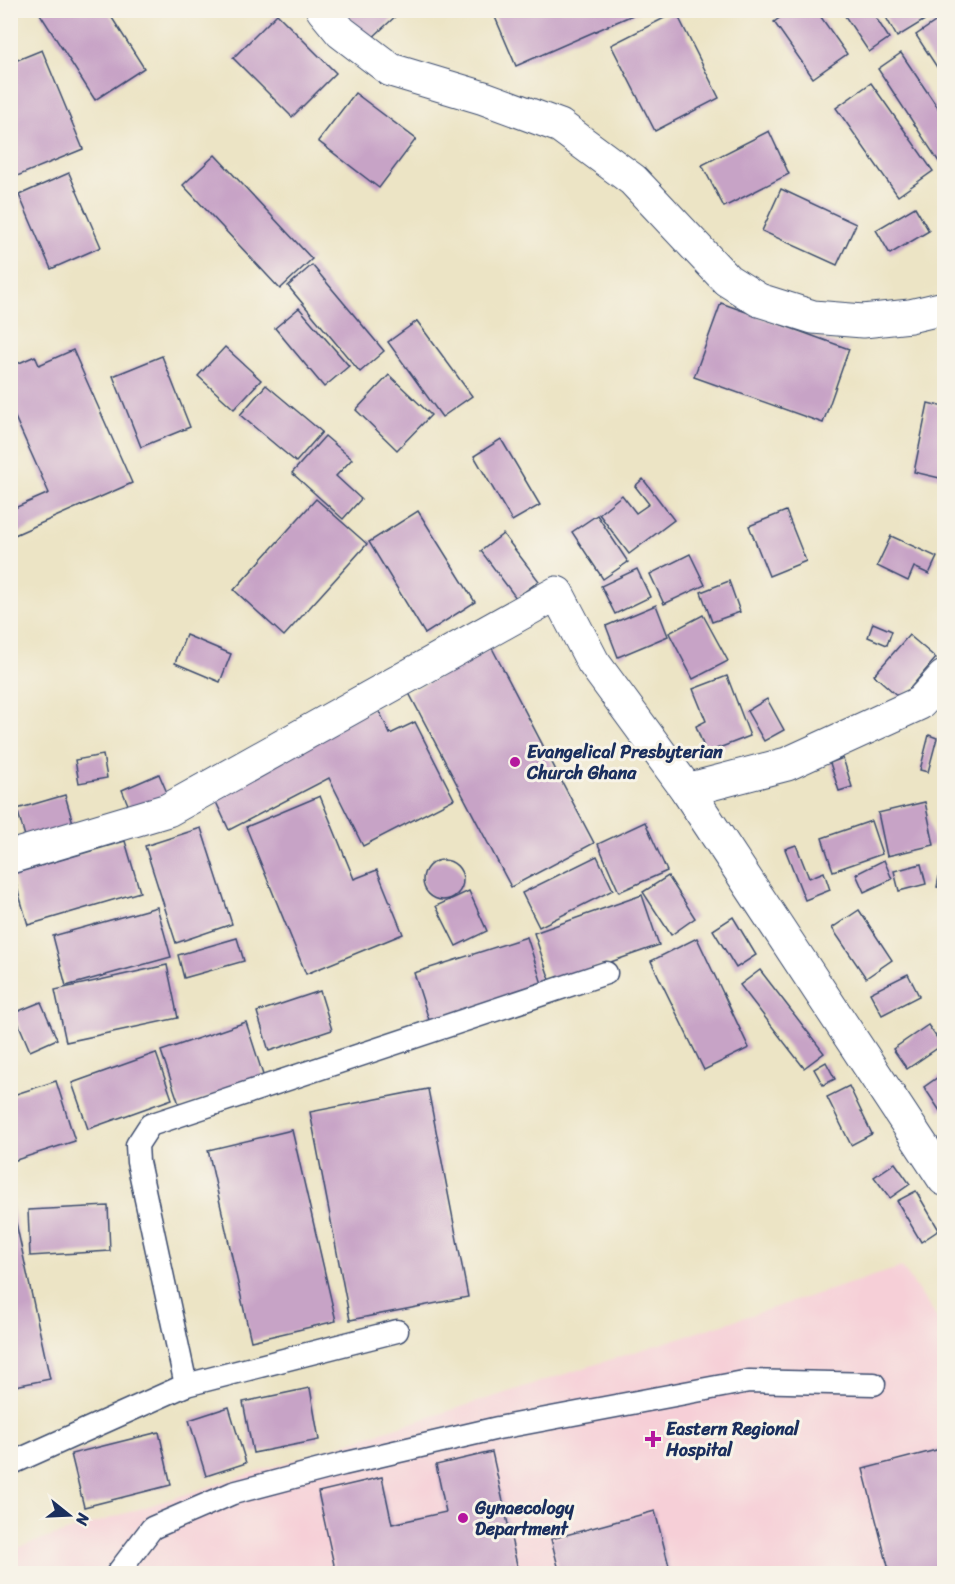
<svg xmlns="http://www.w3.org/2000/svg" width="955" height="1584" viewBox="0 0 955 1584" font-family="Sriracha,sans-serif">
  <rect width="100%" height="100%" fill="#f7f3e8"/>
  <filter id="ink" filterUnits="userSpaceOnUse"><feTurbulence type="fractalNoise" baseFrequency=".0167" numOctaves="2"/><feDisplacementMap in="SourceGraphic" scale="12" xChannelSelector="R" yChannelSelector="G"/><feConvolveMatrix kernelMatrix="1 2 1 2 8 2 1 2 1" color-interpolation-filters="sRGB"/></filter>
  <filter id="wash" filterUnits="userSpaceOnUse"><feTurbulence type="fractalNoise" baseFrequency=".008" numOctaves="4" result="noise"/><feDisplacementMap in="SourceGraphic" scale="24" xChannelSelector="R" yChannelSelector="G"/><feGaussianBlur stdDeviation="1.35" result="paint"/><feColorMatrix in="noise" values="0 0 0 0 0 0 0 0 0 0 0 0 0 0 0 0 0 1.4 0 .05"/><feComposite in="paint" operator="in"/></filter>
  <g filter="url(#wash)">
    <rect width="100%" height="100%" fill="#ece4c5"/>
    <!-- built -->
    <polygon fill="#f6cfd7" points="902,1267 944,1328 944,1573 11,1574 10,1550"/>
    <g id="blocks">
      <!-- building -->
      <g fill="#c7a3c6">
        <polygon points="45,10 107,10 144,68 95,100 40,14"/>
        <polygon points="343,10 398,10 400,12 370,40"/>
        <polygon points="492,10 644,10 516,66"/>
        <polygon points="791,10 816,10 847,54 813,78 774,22"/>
        <polygon points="841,10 871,10 889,38 869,52"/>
        <polygon points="882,10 941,10 897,37"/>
        <polygon points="676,12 719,98 655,131 611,45"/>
        <polygon points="277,14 336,73 292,117 233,58"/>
        <polygon points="944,16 944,78 916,35"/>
        <polygon points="42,50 83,149 10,179 10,63"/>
        <polygon points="901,53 944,117 944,158 939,162 878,69"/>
        <polygon points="871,83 933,171 898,196 836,108"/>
        <polygon points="355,93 416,139 379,188 318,141"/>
        <polygon points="769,131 789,174 724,207 702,165"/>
        <polygon points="215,155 312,259 280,289 183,185"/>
        <polygon points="69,173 101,247 51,269 19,195"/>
        <polygon points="781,189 856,224 837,265 762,231"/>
        <polygon points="915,207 929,231 890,254 876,230"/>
        <polygon points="312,265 384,351 360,372 288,286"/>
        <polygon points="721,303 849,349 823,423 694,377"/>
        <polygon points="299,308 349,366 324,387 275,328"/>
        <polygon points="417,321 472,396 442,417 388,342"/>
        <polygon points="225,347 261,380 234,409 198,376"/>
        <polygon points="73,350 132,483 10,537 10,510 49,493 10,406 10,380 14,378 10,367 35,356 39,365"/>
        <polygon points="162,356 190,427 141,447 113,376"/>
        <polygon points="389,375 431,415 397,450 356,410"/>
        <polygon points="266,385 322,432 296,462 240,415"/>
        <polygon points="928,403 944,407 944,479 914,472"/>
        <polygon points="325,436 352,459 336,476 361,499 343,519 292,473"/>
        <polygon points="501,439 540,505 512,521 474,456"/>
        <polygon points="643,479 674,520 629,554 599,514 622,495 636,513 649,504 635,486"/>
        <polygon points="316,499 367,544 284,636 234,590"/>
        <polygon points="418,511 475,602 425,634 369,542"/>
        <polygon points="786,511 806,561 769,576 749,526"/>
        <polygon points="597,515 628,562 603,579 572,532"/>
        <polygon points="503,534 539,581 516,598 481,551"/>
        <polygon points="891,536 937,557 929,574 914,567 908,581 877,566"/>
        <polygon points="690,554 705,585 664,604 650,574"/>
        <polygon points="637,569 650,597 615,614 601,586"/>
        <polygon points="729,581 740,612 712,622 701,592"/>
        <polygon points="656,605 668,636 618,657 606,626"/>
        <polygon points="703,615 728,661 693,679 669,633"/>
        <polygon points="873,623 892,631 887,645 868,637"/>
        <polygon points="186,635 231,654 220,682 175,663"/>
        <polygon points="909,635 936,658 901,699 874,675"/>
        <polygon points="492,648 594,843 511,887 409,693"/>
        <polygon points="727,676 750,736 706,753 696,726 706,721 693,689"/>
        <polygon points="767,699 784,730 764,741 747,711"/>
        <polygon points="377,706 390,734 415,722 454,799 363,846 329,778 229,830 211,791"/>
        <polygon points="929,735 937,738 928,772 920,770"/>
        <polygon points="103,755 107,778 79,783 75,760"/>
        <polygon points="843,758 852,787 839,791 830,763"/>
        <polygon points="159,774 171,802 134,819 122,790"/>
        <polygon points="65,795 75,830 27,843 17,809"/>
        <polygon points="320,796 354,879 377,870 403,934 306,974 246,827"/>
        <polygon points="925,802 934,845 887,856 878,813"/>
        <polygon points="871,821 882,854 833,871 822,838"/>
        <polygon points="645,822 667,871 619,892 598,844"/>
        <polygon points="201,828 232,924 176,943 145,846"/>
        <polygon points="125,841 140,892 28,925 13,874"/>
        <polygon points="796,845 809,878 824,872 830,890 805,900 785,849"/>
        <polygon points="597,856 613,890 539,927 522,893"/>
        <circle cx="443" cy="880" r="20"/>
        <polygon points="884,860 892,879 864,892 856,874"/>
        <polygon points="942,861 944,861 944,888 937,887"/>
        <polygon points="921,864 926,884 899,891 894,871"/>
        <polygon points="668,876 695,918 671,935 643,892"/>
        <polygon points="469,891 487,931 456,946 436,906"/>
        <polygon points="642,895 659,945 551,983 534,933"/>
        <polygon points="157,907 171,957 66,986 53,936"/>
        <polygon points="859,910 892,960 866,978 832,928"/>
        <polygon points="733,917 756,955 736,968 713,930"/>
        <polygon points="527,937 543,987 430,1023 414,973"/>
        <polygon points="237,938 244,961 184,978 178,955"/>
        <polygon points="697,938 749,1048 704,1070 651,961"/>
        <polygon points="167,965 178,1018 66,1042 55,990"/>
        <polygon points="760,970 824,1053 804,1068 740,985"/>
        <polygon points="908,974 919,996 882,1015 870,993"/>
        <polygon points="320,991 332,1030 269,1051 257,1012"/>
        <polygon points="41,1002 57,1039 30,1051 14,1013"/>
        <polygon points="246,1022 264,1078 180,1107 161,1051"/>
        <polygon points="928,1025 942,1045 907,1069 893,1049"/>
        <polygon points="156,1053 172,1099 88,1129 72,1083"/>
        <polygon points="826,1062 835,1079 823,1085 814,1069"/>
        <polygon points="944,1073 944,1107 940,1111 924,1087"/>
        <polygon points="56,1081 75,1141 10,1162 10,1096"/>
        <polygon points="849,1086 872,1134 851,1145 827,1097"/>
        <polygon points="428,1089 468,1297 350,1320 310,1112"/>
        <polygon points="292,1130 336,1321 251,1341 208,1150"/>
        <polygon points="895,1163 910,1184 890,1198 874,1177"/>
        <polygon points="916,1191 939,1230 921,1242 897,1201"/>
        <polygon points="10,1195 50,1379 10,1387"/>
        <polygon points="108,1206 110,1251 30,1256 28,1210"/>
        <polygon points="310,1388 319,1440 253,1453 243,1402"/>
        <polygon points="229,1407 246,1463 206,1476 189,1420"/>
        <polygon points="159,1432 171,1485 84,1507 71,1454"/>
        <polygon points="944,1448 944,1574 890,1574 863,1469"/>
        <polygon points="492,1452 519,1574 336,1574 318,1492 382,1477 392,1524 446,1512 436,1465"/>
        <polygon points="655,1511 671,1574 560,1574 551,1539"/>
      </g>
    </g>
  </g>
  <g filter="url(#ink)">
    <use href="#blocks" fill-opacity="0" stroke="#3a4a6d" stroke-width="1.5"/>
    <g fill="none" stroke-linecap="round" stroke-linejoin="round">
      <defs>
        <g id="lane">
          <polyline points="186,1385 138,1162 137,1145 150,1125 606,973"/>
          <polyline points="10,1464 186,1385 397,1331"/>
          <polyline points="117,1574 152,1528 233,1493 343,1464 498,1428 749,1381 874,1384"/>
        </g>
        <g id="street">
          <polyline points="323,10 341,32 391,70 484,98 560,126 633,180 727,280 759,300 813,317 863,321 910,316 944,308"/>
          <polyline points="687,790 787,764 920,703 944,677"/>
          <polyline points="10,857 168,810 557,593 593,662 687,790 944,1179"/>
        </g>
      </defs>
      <!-- lane casing -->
      <use href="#lane" stroke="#3a4a6d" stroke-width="25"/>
      <!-- street casing -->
      <use href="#street" stroke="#3a4a6d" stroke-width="35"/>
      <!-- lane -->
      <use href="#lane" stroke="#fff" stroke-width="22"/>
      <!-- street -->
      <use href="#street" stroke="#fff" stroke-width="33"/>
    </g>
  </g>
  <!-- markers -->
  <g fill="#b5179e" stroke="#f7f3e8" stroke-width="2">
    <circle cx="515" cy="762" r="6"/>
    <path d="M650 1430h6v6h6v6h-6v6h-6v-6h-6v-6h6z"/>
    <circle cx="463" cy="1518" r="6"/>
  </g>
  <g text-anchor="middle" stroke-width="6" stroke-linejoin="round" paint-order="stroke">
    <!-- poi labels -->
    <g font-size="18" font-weight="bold" fill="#1b2f5e" stroke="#f7f3e8" text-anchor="start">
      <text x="527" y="758">Evangelical Presbyterian<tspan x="527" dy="21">Church Ghana</tspan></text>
      <text x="666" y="1435">Eastern Regional<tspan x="666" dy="21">Hospital</tspan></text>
      <text x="475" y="1514">Gynaecology<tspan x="475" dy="21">Department</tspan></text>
    </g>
  </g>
  <!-- margin -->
  <rect width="955" height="1584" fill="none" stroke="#f7f3e8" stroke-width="36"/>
  <!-- north arrow -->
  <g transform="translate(69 1515) rotate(108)" stroke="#f7f3e8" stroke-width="4.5" paint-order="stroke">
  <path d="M0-4.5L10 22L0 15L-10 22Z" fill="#1b2f5e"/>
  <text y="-9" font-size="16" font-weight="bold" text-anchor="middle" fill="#1b2f5e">N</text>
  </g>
</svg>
